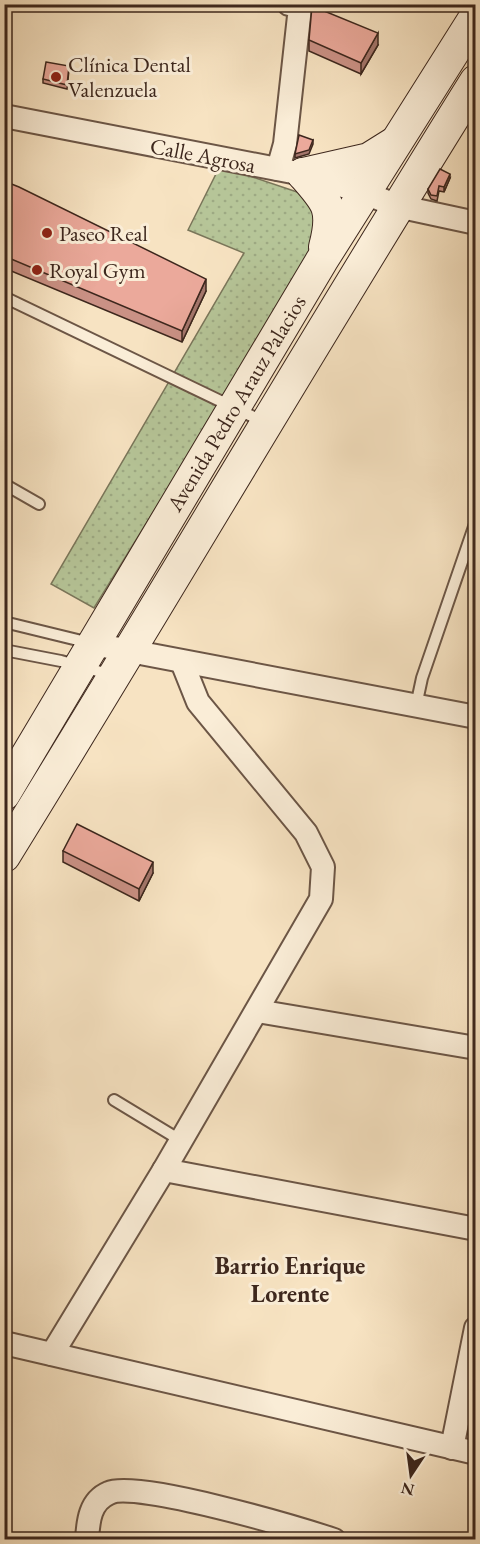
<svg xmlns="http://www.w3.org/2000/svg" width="480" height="1544" viewBox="0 0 480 1544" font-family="'EB Garamond',serif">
  <defs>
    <pattern id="grass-dots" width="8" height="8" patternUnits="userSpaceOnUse" patternTransform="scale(1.5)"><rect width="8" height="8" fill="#b6c598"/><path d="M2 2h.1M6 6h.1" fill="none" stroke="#9da983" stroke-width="1.8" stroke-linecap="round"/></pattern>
  </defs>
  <rect width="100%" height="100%" fill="#f7e3c2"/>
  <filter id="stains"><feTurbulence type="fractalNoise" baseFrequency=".00333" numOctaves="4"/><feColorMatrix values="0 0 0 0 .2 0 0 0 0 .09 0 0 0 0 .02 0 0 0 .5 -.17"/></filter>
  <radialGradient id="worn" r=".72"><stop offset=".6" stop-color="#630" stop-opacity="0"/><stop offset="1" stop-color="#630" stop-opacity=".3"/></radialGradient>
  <!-- grass -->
  <polygon fill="url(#grass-dots)" stroke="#7a765a" stroke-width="1.5" points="220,166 300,193 316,206 315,250 94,608 51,584 244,253 188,230"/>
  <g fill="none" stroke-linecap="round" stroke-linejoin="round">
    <defs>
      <g id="lane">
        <polyline points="4,297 264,422"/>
        <polyline points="4,484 39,504"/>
        <polyline points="4,622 90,643"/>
        <polyline points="4,650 61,661 112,675"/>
        <polyline points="416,706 422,678 476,521"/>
        <polyline points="114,1100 180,1140"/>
      </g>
      <g id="street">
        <polyline points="4,116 303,174 363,192 397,206 476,223"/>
        <polyline points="278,169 285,144 300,7 289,4"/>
        <polyline points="93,644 476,717"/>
        <polyline points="257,1011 476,1048"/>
        <polyline points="164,1170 476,1229"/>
        <polyline points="4,1343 476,1453"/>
        <polyline points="52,1354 164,1170 321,899 323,867 306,833 198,702 182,662"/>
        <polyline points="452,1448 476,1328"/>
        <path d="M 87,1540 C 88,1521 90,1501 109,1493 C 136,1480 298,1528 334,1540"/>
      </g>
      <g id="secondary">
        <polyline points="303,174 369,159 393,144"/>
        <path d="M 303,174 C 328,202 335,209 325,247"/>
        <polyline points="4,794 322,260 476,16"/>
        <path d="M 4,856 C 163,599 315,338 476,81"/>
      </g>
    </defs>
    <!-- lane casing -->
    <use href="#lane" stroke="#6c5646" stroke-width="14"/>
    <!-- street casing -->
    <use href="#street" stroke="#6c5646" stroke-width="26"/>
    <!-- secondary casing -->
    <use href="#secondary" stroke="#3d271d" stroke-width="34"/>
    <!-- lane -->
    <use href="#lane" stroke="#faedd7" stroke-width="10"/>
    <!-- street -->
    <use href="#street" stroke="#faedd7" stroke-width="22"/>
    <!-- secondary -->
    <use href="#secondary" stroke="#faedd7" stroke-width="32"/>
  </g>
  <!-- wall -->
  <g fill="#ca9185" stroke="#3d271d" stroke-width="1.5">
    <polygon points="309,40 378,45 361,74 309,51"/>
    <polygon points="69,70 67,89 43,83 43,79"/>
    <polygon points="450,178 444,192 439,191 437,201 431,199 428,193 428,189"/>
    <polygon points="4,181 206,291 182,342 4,268"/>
    <polygon points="63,851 153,873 139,901 63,862"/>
  </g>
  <!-- shaded-wall -->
  <g fill="#a4766c" stroke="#3d271d" stroke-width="1.5">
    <polygon points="378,33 378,45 361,74 361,63"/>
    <polygon points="313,140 313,144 309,154 295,158 295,154"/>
    <polygon points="450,174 450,178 444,192 444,187"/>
    <polygon points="206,279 206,291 182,342 182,331"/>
    <polygon points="153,862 153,873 139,901 139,889"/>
  </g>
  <!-- building -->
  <g fill="#eba99b" stroke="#3d271d" stroke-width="1.5">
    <polygon points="312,6 378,33 361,63 309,40"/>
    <polygon points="46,62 69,66 67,85 43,79"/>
    <polygon points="299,135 313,140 309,150 295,154"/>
    <polygon points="440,169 450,174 444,187 439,186 437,196 431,195 428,189"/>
    <polygon points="4,181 19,187 206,279 182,331 4,256"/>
    <polygon points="77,824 153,862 139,889 63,851"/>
  </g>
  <!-- markers -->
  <g fill="#8f2418" stroke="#faedd7" stroke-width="2">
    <circle cx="56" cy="77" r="6"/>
    <circle cx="47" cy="233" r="6"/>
    <circle cx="37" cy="270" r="6"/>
  </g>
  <g text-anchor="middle" stroke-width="6" stroke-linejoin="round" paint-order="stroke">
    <!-- poi labels -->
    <g font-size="22" fill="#3d271d" stroke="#faedd7" text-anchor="start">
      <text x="68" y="72">Clínica Dental<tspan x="68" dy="25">Valenzuela</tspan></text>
      <text x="59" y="241">Paseo Real</text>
      <text x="49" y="278">Royal Gym</text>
    </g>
    <!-- street labels -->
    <g font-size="22" fill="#3d271d" stroke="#faedd7">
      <text transform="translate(203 155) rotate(11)" y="8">Calle Agrosa</text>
      <text transform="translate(236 403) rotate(-59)" y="8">Avenida Pedro Arauz Palacios</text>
    </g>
    <!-- neighbourhood labels -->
    <g font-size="24" font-weight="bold" fill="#3d271d" stroke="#faedd7">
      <text x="290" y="1274">Barrio Enrique<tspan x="290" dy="28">Lorente</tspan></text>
    </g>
  </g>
  <!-- margin -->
  <rect width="480" height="1544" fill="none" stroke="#f7e3c2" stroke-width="24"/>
  <rect x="6" y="6" width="468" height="1532" fill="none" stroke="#3d271d" stroke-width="3"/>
  <rect x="12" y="12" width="456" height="1520" fill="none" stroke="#3d271d" stroke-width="1.5"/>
  <!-- north arrow -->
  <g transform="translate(411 1475) rotate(193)" stroke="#faedd7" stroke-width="4.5" paint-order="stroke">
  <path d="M0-4.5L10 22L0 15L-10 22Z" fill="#3d271d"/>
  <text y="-9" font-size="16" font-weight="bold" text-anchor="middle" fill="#3d271d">N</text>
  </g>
  <rect width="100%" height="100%" filter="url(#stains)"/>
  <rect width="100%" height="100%" fill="url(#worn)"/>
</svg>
